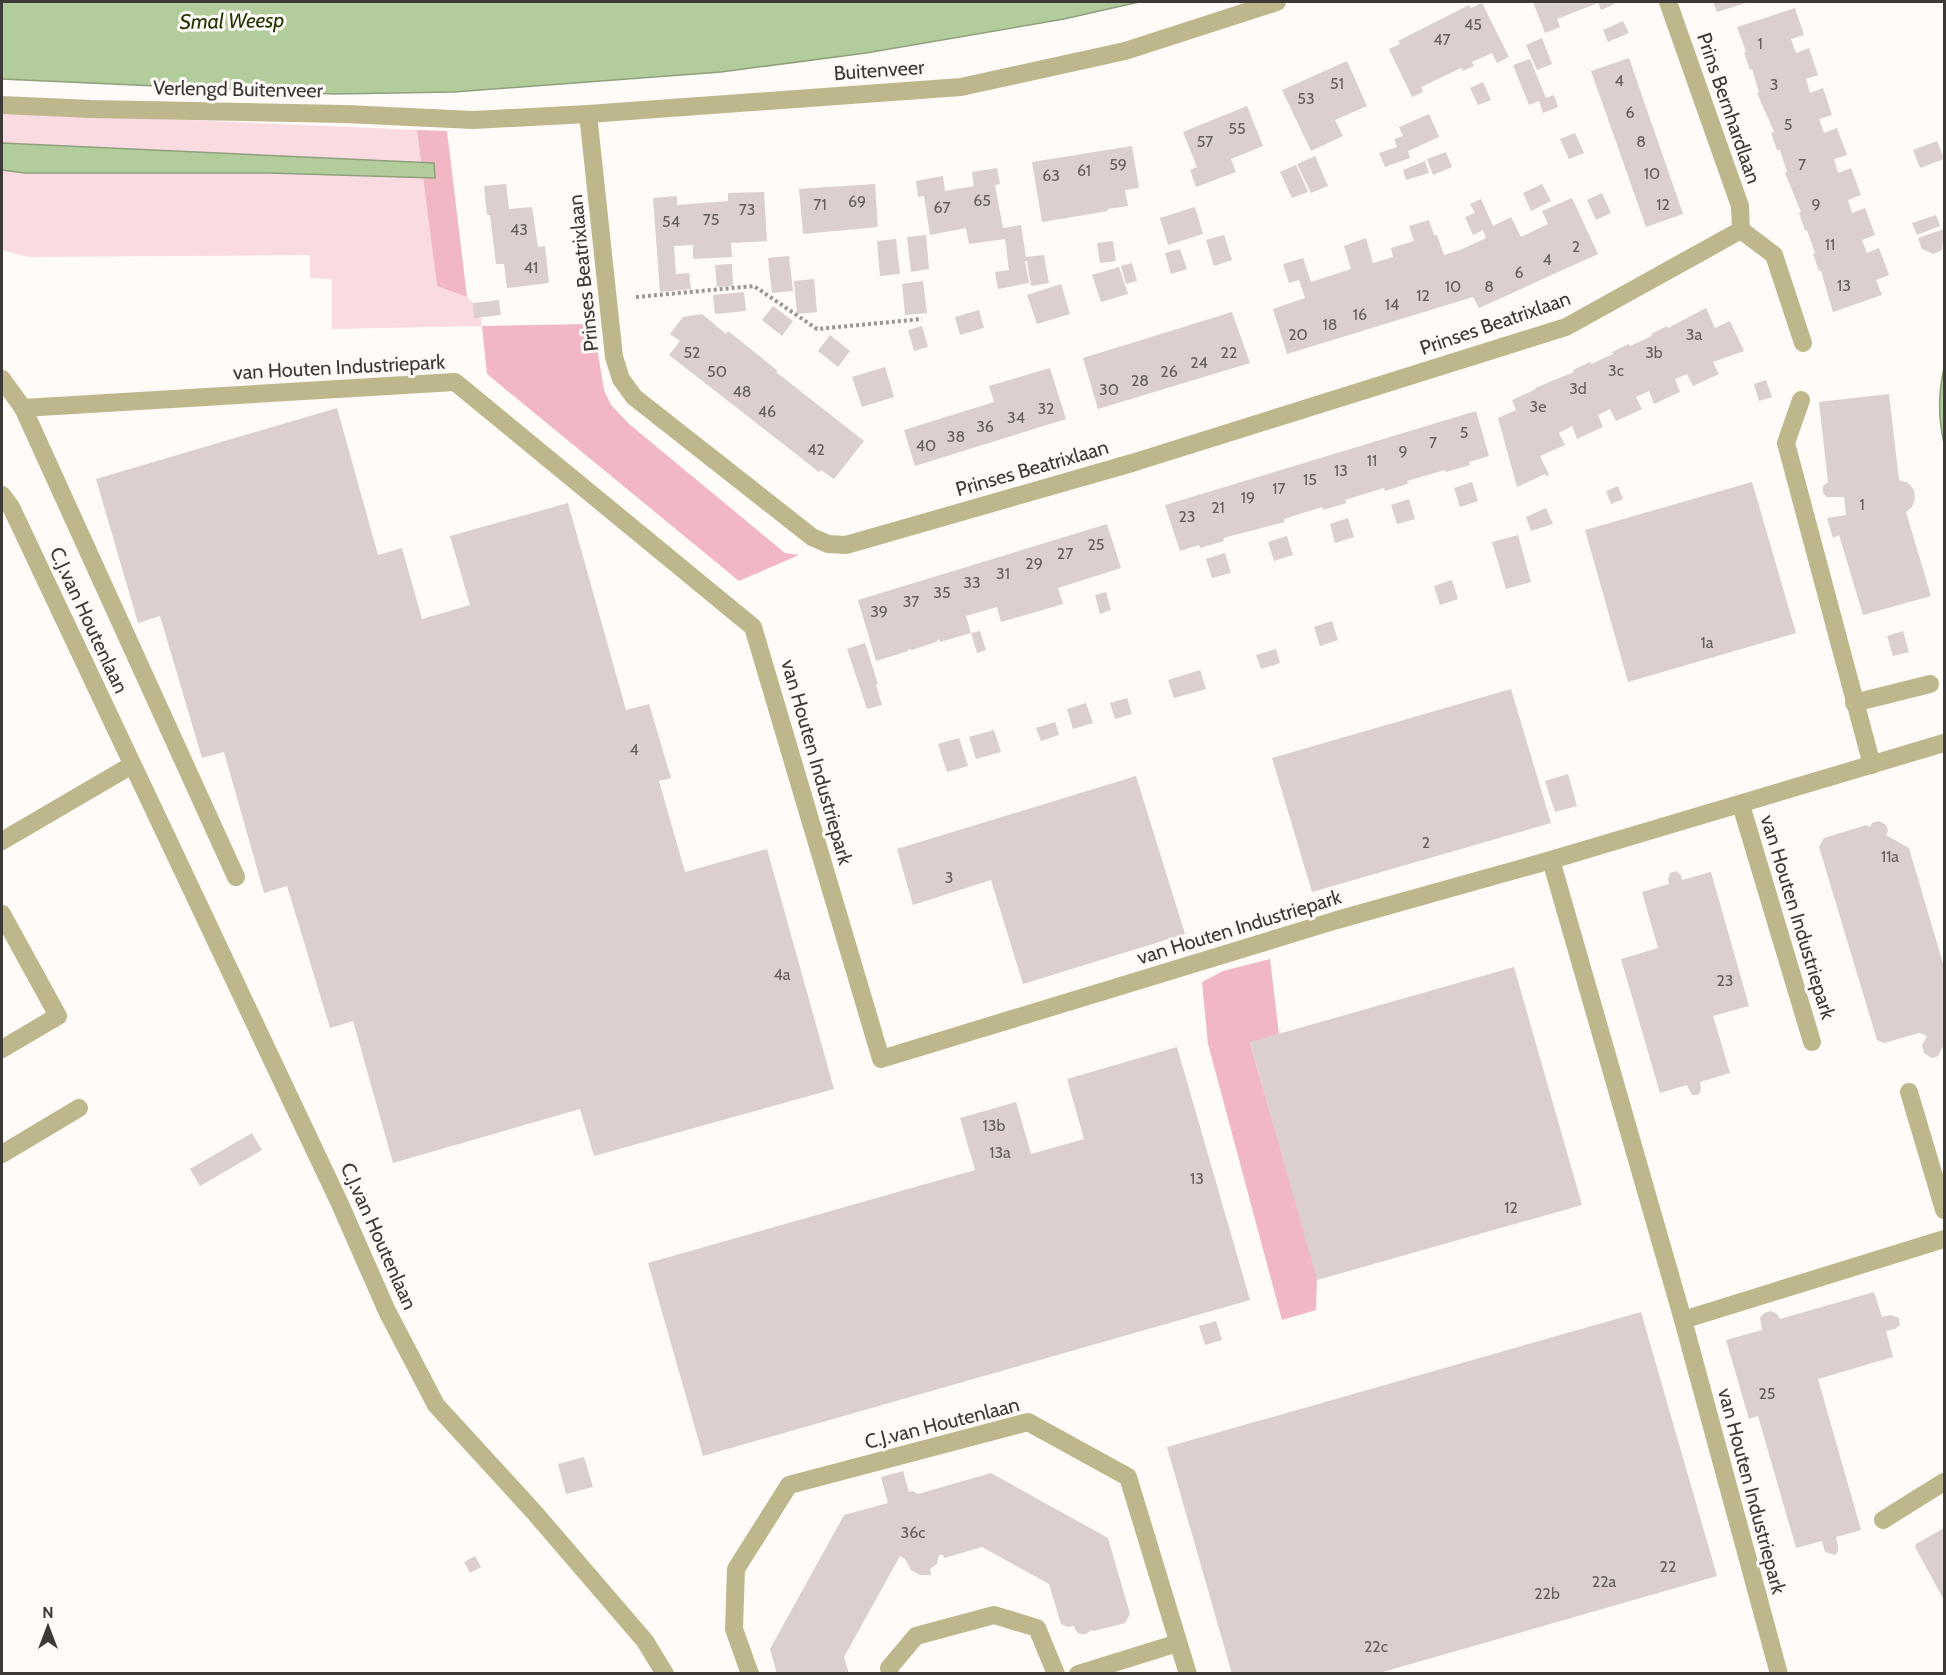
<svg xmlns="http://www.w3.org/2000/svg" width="1946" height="1675" viewBox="0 0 1946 1675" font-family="Cabin,sans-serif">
  <rect width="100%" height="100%" fill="#fefbf8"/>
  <!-- green -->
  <polygon fill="#fbdbe2" points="2,112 417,130 437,286 467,297 480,309 482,326 332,329 332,279 310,278 310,255 28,257 2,250"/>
  <!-- forest -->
  <g fill="#f2b7c4">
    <polygon points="417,130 447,131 467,297 437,286"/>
    <polygon points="593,324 604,390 611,405 629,424 785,553 799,555 739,581 487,374 482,326"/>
    <polygon points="1270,959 1279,1035 1250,1043 1317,1275 1316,1310 1282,1320 1208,1044 1202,982 1223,971"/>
  </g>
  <!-- water -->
  <g fill="#b3cc9c" stroke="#8fa07d" stroke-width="1.5">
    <polygon points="2,2 1139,2 1064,19 866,53 721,72 454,92 334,94 2,79"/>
    <polygon points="2,143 434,163 435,178 269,173 25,173 2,170"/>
    <path d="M 1944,368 L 1944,443 C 1938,418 1938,394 1944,368 Z"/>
  </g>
  <!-- building -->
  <g fill="#dbd0cd">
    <polygon points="1533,2 1614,2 1615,4 1601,10 1598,3 1557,19 1560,27 1545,33"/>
    <polygon points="1713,2 1749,2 1717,12"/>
    <polygon points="1482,3 1509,57 1497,63 1492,53 1472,62 1474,66 1463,71 1461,68 1421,87 1423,92 1412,97 1389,49 1400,44 1398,41 1469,5 1471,8"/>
    <polygon points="1795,8 1804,35 1791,39 1796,53 1809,48 1818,75 1806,79 1810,93 1823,88 1832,115 1819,119 1824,133 1837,128 1847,155 1834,159 1838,173 1851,168 1861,195 1848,200 1852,213 1865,208 1875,235 1862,240 1867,253 1879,248 1889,275 1876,280 1882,295 1833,312 1821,271 1819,271 1813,254 1815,253 1807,230 1805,231 1799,213 1801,212 1785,173 1787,172 1780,150 1777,150 1771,133 1774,132 1757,93 1759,92 1752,69 1750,70 1744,53 1746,52 1737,27"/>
    <polygon points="1623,21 1629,33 1608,42 1603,30"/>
    <polygon points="1542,38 1552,64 1537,70 1526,45"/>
    <polygon points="1629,58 1683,214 1646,227 1591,71"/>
    <polygon points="1530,59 1546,98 1554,95 1558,107 1543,113 1539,101 1529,105 1513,65"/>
    <polygon points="1347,61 1367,106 1335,120 1343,136 1311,151 1282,90"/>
    <polygon points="1483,82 1491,100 1478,105 1470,88"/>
    <polygon points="1247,106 1263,146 1231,159 1236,172 1196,187 1190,170 1197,167 1183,132"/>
    <polygon points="1429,114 1439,137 1408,151 1410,158 1385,167 1379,153 1397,147 1394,139 1403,136 1399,127"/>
    <polygon points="1575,133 1584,153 1569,159 1560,139"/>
    <polygon points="1937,141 1944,159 1920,168 1913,150"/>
    <polygon points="1132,146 1139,188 1125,190 1128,206 1108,209 1108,211 1042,222 1032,162"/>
    <polygon points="1446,152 1452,167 1433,175 1427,159"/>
    <polygon points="1315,156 1328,186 1311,193 1297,164"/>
    <polygon points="1425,161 1429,173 1406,180 1403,170"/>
    <polygon points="1296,165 1308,192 1292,198 1280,172"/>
    <polygon points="997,168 1000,184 995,185 1003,228 1021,225 1026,257 1044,255 1049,283 1031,286 1027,261 1025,261 1029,283 998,289 995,272 1009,270 1005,239 969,244 966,228 930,235 924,196 918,197 916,181 943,176 945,191 974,186 972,172"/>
    <polygon points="506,184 509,209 532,207 538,247 545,246 549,283 507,288 504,264 496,264 490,215 487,215 484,186"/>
    <polygon points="875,184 878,227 803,234 799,189"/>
    <polygon points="1542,184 1551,201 1531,211 1523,193"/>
    <polygon points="764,192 767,241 731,243 732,257 693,259 693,245 674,246 676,274 689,273 691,289 660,292 653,198 677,196 677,205 728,201 728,193"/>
    <polygon points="1602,193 1611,213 1596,220 1587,200"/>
    <polygon points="1572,198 1598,254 1479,308 1473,297 1287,354 1273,309 1305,298 1299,280 1289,283 1283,264 1303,258 1311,282 1351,269 1344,246 1366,238 1373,263 1393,257 1391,248 1414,241 1409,226 1429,220 1434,235 1437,235 1444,255 1460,250 1486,238 1483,230 1473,235 1465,217 1475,213 1470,204 1481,199 1493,226 1511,217 1521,237 1548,224 1542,211"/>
    <polygon points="1195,207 1203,234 1168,245 1160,218"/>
    <polygon points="1936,215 1940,226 1917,235 1912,223"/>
    <polygon points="1944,229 1942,250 1933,254 1922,249 1918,238"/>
    <polygon points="926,235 929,269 911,272 907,237"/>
    <polygon points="1224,235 1232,260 1214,266 1206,240"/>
    <polygon points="896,239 900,274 880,276 877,241"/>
    <polygon points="1113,241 1116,261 1100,263 1097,243"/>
    <polygon points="1180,249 1187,269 1171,274 1165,253"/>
    <polygon points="789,256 793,291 772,293 768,258"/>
    <polygon points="1132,263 1137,281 1126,284 1121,266"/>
    <polygon points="732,264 733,286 717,287 715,265"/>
    <polygon points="1119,267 1128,294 1101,302 1092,275"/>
    <polygon points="814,279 817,312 797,314 794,281"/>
    <polygon points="923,281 927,313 905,315 902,284"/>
    <polygon points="1061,284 1070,314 1037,324 1027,295"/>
    <polygon points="744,292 746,311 715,314 713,295"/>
    <polygon points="499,300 501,315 474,318 473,303"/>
    <polygon points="773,306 793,321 782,336 762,320"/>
    <polygon points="1706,308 1715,328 1730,321 1744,351 1713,362 1719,374 1693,386 1687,374 1675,379 1680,392 1654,404 1649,391 1636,397 1642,409 1616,421 1610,409 1598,415 1603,427 1577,439 1572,426 1559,433 1565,445 1540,456 1549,475 1546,476 1545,474 1517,487 1498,418 1516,410 1512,400 1536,389 1535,388 1574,372 1573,370 1590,362 1591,364 1613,354 1612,352 1629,344 1630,346 1652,336 1651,334 1667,326 1668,328"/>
    <polygon points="979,310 984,328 960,335 955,317"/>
    <polygon points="1232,312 1250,363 1098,409 1083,358"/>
    <polygon points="702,314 726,334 728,331 778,371 776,372 864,441 834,479 821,470 819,472 669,355 680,341 670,334 683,317"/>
    <polygon points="922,326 928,347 914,351 908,330"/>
    <polygon points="830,335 850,351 838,367 818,351"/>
    <polygon points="885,367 894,397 862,407 852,377"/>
    <polygon points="1050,368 1066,419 915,466 904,430 994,402 989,386"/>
    <polygon points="1766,380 1772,397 1759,401 1754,384"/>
    <polygon points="1889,394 1899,480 1908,483 1914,490 1915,499 1912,507 1906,512 1931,596 1863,615 1839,535 1833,538 1827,518 1846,515 1844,497 1827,497 1823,493 1823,486 1828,482 1819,402"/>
    <polygon points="337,408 378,555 402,548 422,619 470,605 450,536 568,503 626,710 649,704 671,778 659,781 685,872 767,849 834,1089 594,1156 580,1109 393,1163 353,1021 330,1028 287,886 264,893 224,752 202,758 160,616 138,623 96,479"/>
    <polygon points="1476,411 1489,456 1469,462 1470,465 1446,472 1445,470 1407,481 1408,484 1385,491 1384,488 1345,500 1347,503 1323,510 1322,507 1284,519 1285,522 1223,538 1224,541 1200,548 1199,545 1180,551 1165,505"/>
    <polygon points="1472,482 1478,501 1460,507 1454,488"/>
    <polygon points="1752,482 1796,633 1628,682 1585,530"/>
    <polygon points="1618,486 1623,499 1611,504 1606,491"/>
    <polygon points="1409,499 1415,519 1397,524 1391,505"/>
    <polygon points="1546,508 1553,524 1531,531 1526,517"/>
    <polygon points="1348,518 1354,537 1335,543 1330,524"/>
    <polygon points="1107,524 1121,568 1058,588 1063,604 1001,622 997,607 966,616 971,633 940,642 939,639 936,642 912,650 908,649 908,651 876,661 858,600"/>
    <polygon points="1518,535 1531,582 1506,589 1492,542"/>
    <polygon points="1287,536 1293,555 1274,561 1268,542"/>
    <polygon points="1225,553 1231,573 1212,578 1206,559"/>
    <polygon points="1452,580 1458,599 1440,605 1434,586"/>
    <polygon points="1106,592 1111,610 1100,614 1095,595"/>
    <polygon points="1332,621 1338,640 1320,646 1314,627"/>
    <polygon points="980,631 986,650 977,653 971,633"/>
    <polygon points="1903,631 1909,652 1893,656 1887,636"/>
    <polygon points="865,643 878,684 876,685 882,705 867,709 847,649"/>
    <polygon points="1276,649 1280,663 1261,669 1256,655"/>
    <polygon points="1200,670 1206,689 1174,698 1168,680"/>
    <polygon points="1511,689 1551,823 1312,892 1272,758"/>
    <polygon points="1127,698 1132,714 1115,719 1110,703"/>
    <polygon points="1086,703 1093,723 1073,729 1067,709"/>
    <polygon points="1055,722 1059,735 1041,741 1036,728"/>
    <polygon points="994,730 1001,752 976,759 969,737"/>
    <polygon points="959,738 968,766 947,772 938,744"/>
    <polygon points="1568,774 1577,806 1555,812 1545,781"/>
    <polygon points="1136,776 1185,934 1023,984 991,880 913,905 897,849"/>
    <polygon points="1879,821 1886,825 1888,831 1886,835 1909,848 1944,967 1944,1045 1938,1056 1932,1058 1924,1053 1922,1045 1927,1036 1919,1033 1884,1043 1877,1040 1819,847 1824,838 1866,825 1870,827 1872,823"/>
    <polygon points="1676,871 1681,875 1682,880 1711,872 1749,1006 1713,1016 1730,1073 1700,1082 1701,1088 1700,1093 1697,1095 1692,1095 1687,1085 1660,1093 1621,959 1658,948 1642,892 1669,884 1668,879 1670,873"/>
    <polygon points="1514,967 1582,1205 1317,1280 1250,1042"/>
    <polygon points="1177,1047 1250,1300 703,1456 648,1263 975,1170 960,1118 1016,1102 1031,1154 1084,1139 1067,1079"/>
    <polygon points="252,1133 262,1150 200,1186 190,1169"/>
    <polygon points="1874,1292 1882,1317 1891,1315 1899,1318 1900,1325 1895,1329 1886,1331 1893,1357 1818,1379 1861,1530 1836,1537 1838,1546 1838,1551 1835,1555 1825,1552 1822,1541 1796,1548 1758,1416 1749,1419 1726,1340 1762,1330 1760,1318 1764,1313 1771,1311 1777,1314 1780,1319"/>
    <polygon points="1641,1312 1717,1576 1376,1674 1232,1674 1167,1447"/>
    <polygon points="1216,1321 1222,1340 1205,1345 1199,1326"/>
    <polygon points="584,1457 593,1487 566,1494 558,1464"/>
    <polygon points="903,1471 909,1492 913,1491 918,1494 991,1473 1108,1538 1130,1614 1125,1623 1094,1631 1091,1630 1086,1634 1080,1634 1076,1631 1074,1626 1068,1627 1061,1624 1049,1584 982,1547 944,1558 943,1555 939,1555 937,1564 930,1569 931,1575 920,1575 911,1570 905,1559 900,1556 844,1657 849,1674 777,1674 770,1649 844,1515 888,1503 881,1477"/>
    <polygon points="1944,1528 1944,1600 1915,1547 1916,1544"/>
    <polygon points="475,1556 481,1567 470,1573 464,1562"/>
  </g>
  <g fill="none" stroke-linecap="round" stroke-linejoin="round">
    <!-- path -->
    <polyline stroke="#999693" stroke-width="4" stroke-dasharray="3 3" stroke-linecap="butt" points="636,297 754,286 817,329 922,319"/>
    <!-- lane -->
    <g stroke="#bfb78c" stroke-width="18">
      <polyline points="1741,230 1774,255 1803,343"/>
      <polyline points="1801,400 1786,443 1872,765"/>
      <polyline points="23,408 236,877"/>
      <polyline points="1854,703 1930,684"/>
      <polyline points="750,1674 734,1629 736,1569 789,1485 1028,1422 1128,1477 1188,1674"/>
      <polyline points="890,1674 889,1668 916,1636 994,1615 1037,1628 1056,1674"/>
      <polyline points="1078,1674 1178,1643"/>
    </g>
    <!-- street -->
    <g stroke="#bfb78c" stroke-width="18">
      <polyline points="2,105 91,109 346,114 473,120 588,114 961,87 1125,51 1277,2"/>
      <polyline points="588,114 614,357 621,379 634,397 812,537 828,544 846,545 1132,463 1566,327 1741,230 1740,206 1668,2"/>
      <polyline points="2,379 23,408 455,382 753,627 881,1059 1337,920 1551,860 1944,743"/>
      <polyline points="2,495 11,507 340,1204 387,1311 436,1405 534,1512 645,1641 665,1674"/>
      <polyline points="1741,805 1812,1042"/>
      <polyline points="2,841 132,765"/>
      <polyline points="1551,860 1683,1320 1779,1674"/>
      <polyline points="2,914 58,1016 2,1049"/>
      <polyline points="1909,1092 1944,1210"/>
      <polyline points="2,1154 79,1108"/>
      <polyline points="1683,1320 1944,1239"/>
      <polyline points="1883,1520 1944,1482"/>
    </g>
  </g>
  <g text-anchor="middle" stroke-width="6" stroke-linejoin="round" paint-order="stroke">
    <!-- number labels -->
    <g font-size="16" fill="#645f5c">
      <text x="1473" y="30">45</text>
      <text x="1442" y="45">47</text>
      <text x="1760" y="49">1</text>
      <text x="1619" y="86">4</text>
      <text x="1337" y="89">51</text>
      <text x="1774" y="90">3</text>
      <text x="1306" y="104">53</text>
      <text x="1630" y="118">6</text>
      <text x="1788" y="130">5</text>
      <text x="1237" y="134">55</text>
      <text x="1205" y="147">57</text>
      <text x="1641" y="147">8</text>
      <text x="1118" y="170">59</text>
      <text x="1802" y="170">7</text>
      <text x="1084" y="176">61</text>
      <text x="1652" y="179">10</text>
      <text x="1051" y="181">63</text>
      <text x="982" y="206">65</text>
      <text x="857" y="207">69</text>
      <text x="820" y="210">71</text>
      <text x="1663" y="210">12</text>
      <text x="1816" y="210">9</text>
      <text x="942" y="213">67</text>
      <text x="747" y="215">73</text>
      <text x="711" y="225">75</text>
      <text x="671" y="227">54</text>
      <text x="519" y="235">43</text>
      <text x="1830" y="250">11</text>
      <text x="1576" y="252">2</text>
      <text x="1547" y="265">4</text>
      <text x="531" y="273">41</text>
      <text x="1519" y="278">6</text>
      <text x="1844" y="291">13</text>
      <text x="1453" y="292">10</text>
      <text x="1489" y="292">8</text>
      <text x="1423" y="301">12</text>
      <text x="1392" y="310">14</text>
      <text x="1360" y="320">16</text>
      <text x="1330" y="330">18</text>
      <text x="1298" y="340">20</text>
      <text x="1694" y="340">3a</text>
      <text x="692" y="358">52</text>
      <text x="1229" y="358">22</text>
      <text x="1654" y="358">3b</text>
      <text x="1199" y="368">24</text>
      <text x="1616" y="376">3c</text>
      <text x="717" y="377">50</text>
      <text x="1169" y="377">26</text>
      <text x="1140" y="386">28</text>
      <text x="1578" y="394">3d</text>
      <text x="1109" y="395">30</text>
      <text x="742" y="397">48</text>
      <text x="1538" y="412">3e</text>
      <text x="1046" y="414">32</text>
      <text x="767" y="417">46</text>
      <text x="1016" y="423">34</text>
      <text x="985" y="432">36</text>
      <text x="1464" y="438">5</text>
      <text x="956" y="442">38</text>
      <text x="1433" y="448">7</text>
      <text x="926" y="451">40</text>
      <text x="816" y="455">42</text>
      <text x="1403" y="457">9</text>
      <text x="1372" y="466">11</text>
      <text x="1341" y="476">13</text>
      <text x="1310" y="485">15</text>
      <text x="1279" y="494">17</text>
      <text x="1248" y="503">19</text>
      <text x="1862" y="510">1</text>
      <text x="1218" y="513">21</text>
      <text x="1187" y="522">23</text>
      <text x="1096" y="550">25</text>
      <text x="1065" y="559">27</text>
      <text x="1034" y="569">29</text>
      <text x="1003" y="579">31</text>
      <text x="972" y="588">33</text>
      <text x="942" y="598">35</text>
      <text x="911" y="607">37</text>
      <text x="879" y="617">39</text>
      <text x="1707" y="648">1a</text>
      <text x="634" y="755">4</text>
      <text x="1426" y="848">2</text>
      <text x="1890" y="862">11a</text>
      <text x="949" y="883">3</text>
      <text x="782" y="980">4a</text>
      <text x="1725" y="986">23</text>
      <text x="994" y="1131">13b</text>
      <text x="1000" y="1158">13a</text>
      <text x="1197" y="1184">13</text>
      <text x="1511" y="1213">12</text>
      <text x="1767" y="1399">25</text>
      <text x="913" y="1538">36c</text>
      <text x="1668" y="1572">22</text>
      <text x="1604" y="1587">22a</text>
      <text x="1547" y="1599">22b</text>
      <text x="1376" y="1652">22c</text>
    </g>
    <!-- street labels -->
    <g font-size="20" fill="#3c3936" stroke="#fefbf8">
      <text transform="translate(879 70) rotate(-4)" y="7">Buitenveer</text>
      <text transform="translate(238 89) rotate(1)" y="7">Verlengd Buitenveer</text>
      <text transform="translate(1729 108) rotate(71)" y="7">Prins Bernhardlaan</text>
      <text transform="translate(583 273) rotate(-96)" y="7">Prinses Beatrixlaan</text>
      <text transform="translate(1495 323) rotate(-19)" y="7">Prinses Beatrixlaan</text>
      <text transform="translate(339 367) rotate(-3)" y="7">van Houten Industriepark</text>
      <text transform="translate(1032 468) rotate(-16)" y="7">Prinses Beatrixlaan</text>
      <text transform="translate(89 620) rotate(65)" y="7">C.J.van Houtenlaan</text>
      <text transform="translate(817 762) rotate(74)" y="7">van Houten Industriepark</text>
      <text transform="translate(1798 917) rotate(73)" y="7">van Houten Industriepark</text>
      <text transform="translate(1239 927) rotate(-17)" y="7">van Houten Industriepark</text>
      <text transform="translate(379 1236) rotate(66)" y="7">C.J.van Houtenlaan</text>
      <text transform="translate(942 1423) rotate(-14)" y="7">C.J.van Houtenlaan</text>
      <text transform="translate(1752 1491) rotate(75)" y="7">van Houten Industriepark</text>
    </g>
    <!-- water labels -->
    <g font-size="21" font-style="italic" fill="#203500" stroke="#fefbf8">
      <text transform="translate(232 21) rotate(-1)" y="7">Smal Weesp</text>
    </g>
  </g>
  <!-- border -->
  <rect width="1946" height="1675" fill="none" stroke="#3c3936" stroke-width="6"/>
  <!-- north arrow -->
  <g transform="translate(48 1627)" stroke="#fefbf8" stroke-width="4.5" paint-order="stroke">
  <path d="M0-4.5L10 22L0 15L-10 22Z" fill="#3c3936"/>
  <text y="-9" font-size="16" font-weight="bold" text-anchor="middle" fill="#3c3936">N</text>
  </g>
</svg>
